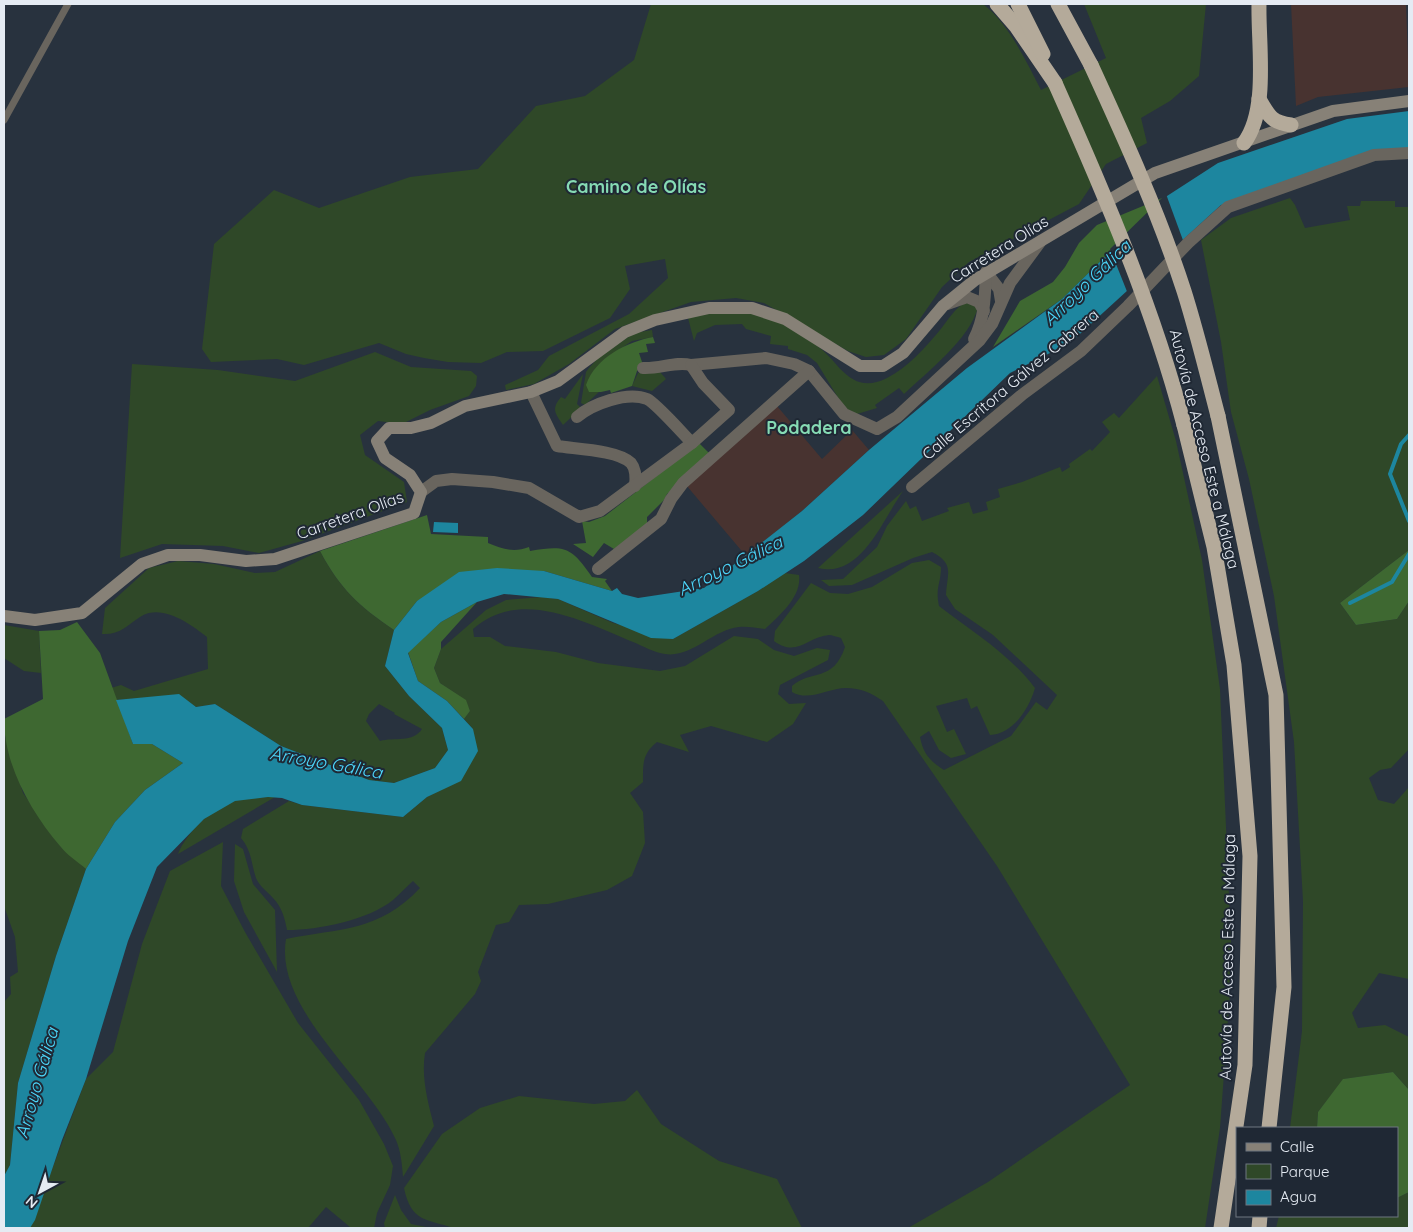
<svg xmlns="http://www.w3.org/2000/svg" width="1413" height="1232" viewBox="0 0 1413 1232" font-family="Quicksand,sans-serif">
  <rect width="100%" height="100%" fill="#28323e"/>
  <!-- industrial -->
  <g fill="#483330">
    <polygon points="1291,4 1406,4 1409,87 1318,97 1296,106"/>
    <polygon points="777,406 822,459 852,430 869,450 802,511 746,556 686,485"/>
  </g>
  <!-- green -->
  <g fill="#2f4828" fill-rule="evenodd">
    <path d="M 651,4 L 983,4 C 1009,24 1026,61 1041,90 L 1106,58 L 1084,4 L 1206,4 L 1199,76 L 1170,101 L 1141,118 L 1147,143 L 1106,164 L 1079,204 L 969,262 L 942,287 L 906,339 L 884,355 L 866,357 L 848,351 L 764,303 L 736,298 L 691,302 L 615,329 L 569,364 L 534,384 L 506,390 L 505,385 L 538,370 L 549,356 L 629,314 L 668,278 L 665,259 L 625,266 L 630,289 L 610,318 L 543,351 L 507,352 L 481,363 L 448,362 L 424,358 L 406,354 L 379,343 L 304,365 L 277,359 L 211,362 L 202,349 L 214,244 L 274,190 L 319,208 L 410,177 L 478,169 L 536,106 L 585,96 L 634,60 Z"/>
    <polygon points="1290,198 1295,205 1305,228 1350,220 1347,206 1360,206 1361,201 1395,201 1395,207 1409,207 1409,550 1340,603 1356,625 1397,619 1409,601 1409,749 1391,768 1380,770 1369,778 1378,800 1394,804 1409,787 1409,979 1379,973 1352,1013 1358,1028 1385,1025 1409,1037 1409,1090 1393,1072 1344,1079 1318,1112 1317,1128 1290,1128 1302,1031 1303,901 1294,742 1274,596 1249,479 1231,412 1221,342 1201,240 1231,218"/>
    <path d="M 966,302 L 978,307 C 970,339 927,372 904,394 L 899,388 L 875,405 L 877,408 L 857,414 L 845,409 L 817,363 L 807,355 L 788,349 L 788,346 L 770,344 L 771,336 L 746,329 L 742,324 L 715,325 L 697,333 L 694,341 L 688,318 C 712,311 744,309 767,317 C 786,324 805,335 820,348 C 840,364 852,396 887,378 C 907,368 926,347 940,330 C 948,320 955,308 966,302 Z"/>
    <polygon points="652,330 653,337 632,341 605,359 600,391 585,405 581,403 586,372 589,368 599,357 634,333"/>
    <polygon points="375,352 411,367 471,371 477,376 476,386 469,396 430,410 402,424 378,421 360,435 365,455 404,482 407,502 302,541 259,553 223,546 162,544 120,558 132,364 218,370 295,381"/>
    <polygon points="645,370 660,372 666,379 652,391 632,386 638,373"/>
    <path d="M 583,374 L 577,404 L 581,408 L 563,425 C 555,413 551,409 561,397 L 565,399 Z"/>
    <path d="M 1157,376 L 1176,441 L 1202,560 L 1220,689 L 1232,965 L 1220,1128 L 1205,1228 L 908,1228 L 988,1182 L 1130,1085 L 997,866 L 883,701 C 871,693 861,688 846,688 C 828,688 809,702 792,692 L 792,686 C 811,669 833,683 845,647 L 841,638 C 837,637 832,635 829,635 C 807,637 797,658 774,641 L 775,631 L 811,583 L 830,593 L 848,594 L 872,587 L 912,563 L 929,560 L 941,567 C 941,584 935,587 939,606 C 973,632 1009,654 1035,688 C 1029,709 1013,734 990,735 L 977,706 L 971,709 L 967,698 L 936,706 L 947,732 L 954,729 L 966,754 L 951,758 L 939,750 L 929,731 L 920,737 C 923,754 931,762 944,770 L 1011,736 L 1036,702 L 1047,710 L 1057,695 L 993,635 L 955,609 L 946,595 C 947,573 955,564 932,552 L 913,558 L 852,585 L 829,586 L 821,580 L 843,579 L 877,547 L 887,526 L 906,501 L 910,509 L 916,506 L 922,521 L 949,511 L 947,508 L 969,502 L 973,514 L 988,510 L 986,502 L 1000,497 L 998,489 L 1022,482 L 1060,467 L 1062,472 L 1070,467 L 1069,464 L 1090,449 L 1092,451 L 1110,432 L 1102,422 L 1114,413 L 1119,418 Z"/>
    <path d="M 903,491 C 883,519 861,579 818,568 Z"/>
    <path d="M 320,551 C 340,589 359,606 394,630 L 385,666 L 409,696 L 442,728 L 448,750 L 435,768 L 394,783 L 369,780 L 281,746 L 215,704 L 196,707 L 179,695 L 116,700 L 111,688 L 121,685 L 134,691 L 208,669 L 207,637 C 190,624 162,603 140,617 C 126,626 120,635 102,634 L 105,608 L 149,568 L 178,561 L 214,564 L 255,573 L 275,572 ZM 379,704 L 395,713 L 394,714 L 422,729 C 413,743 394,737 380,741 L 366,721 L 369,714 Z"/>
    <path d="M 785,573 L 799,575 C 802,596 780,615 765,629 C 757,628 747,626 739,627 C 712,630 692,658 665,654 C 655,653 643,646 633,642 C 584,622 520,587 473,629 L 474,637 L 490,637 L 505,646 L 556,652 L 598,663 L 660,671 L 685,666 L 734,636 L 758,639 L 774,650 L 794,656 L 817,648 L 830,650 L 828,660 L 780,685 L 778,694 L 789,704 L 806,703 L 793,724 L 767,742 L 711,726 L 680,735 L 689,752 L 657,742 C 642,754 643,764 643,782 L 630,793 L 643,812 L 645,843 L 632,876 L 607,890 L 548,904 L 519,905 L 509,922 L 496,925 L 478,972 L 481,981 L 475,994 L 425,1053 C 421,1078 428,1102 434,1126 L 403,1177 C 402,1164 401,1152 396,1140 C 369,1079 274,1010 286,939 C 340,928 379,932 420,888 L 413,881 C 406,887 400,894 393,900 C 368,920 319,930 287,930 C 285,919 282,907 273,898 C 267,891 260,887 256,878 C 251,863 252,851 241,838 L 243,829 L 289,801 L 302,805 L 403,817 L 427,797 L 440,790 L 473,729 L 464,719 L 470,711 L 465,700 L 440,683 L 434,668 L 441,649 L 486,610 L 506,600 L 542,597 L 558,599 L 613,623 L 673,639 L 758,591 Z"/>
    <polygon points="4,625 39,631 41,673 24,671 4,658"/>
    <polygon points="4,734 23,793 61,847 86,869 56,956 18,1083 10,1165 4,1176 4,1002 11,994 10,977 18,972 15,937 4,906"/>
    <path d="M 268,797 L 275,797 L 178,854 C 186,833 214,805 237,800 C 247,798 257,798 268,797 Z"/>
    <polygon points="223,842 221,886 245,932 298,1023 359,1100 384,1144 393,1166 390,1185 377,1213 374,1228 349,1228 350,1227 326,1207 308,1228 30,1228 86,1079 113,1052 142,944 170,871"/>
    <polygon points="235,844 243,849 253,884 275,910 277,972 244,912 234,881"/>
    <path d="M 637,1090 L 661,1124 L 719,1161 L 777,1179 L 802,1228 L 454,1228 C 426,1219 411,1222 404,1188 L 442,1134 L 480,1108 L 519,1096 L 594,1104 L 625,1101 Z"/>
    <polygon points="1409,1192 1409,1228 1276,1228 1279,1216 1397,1216 1397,1198"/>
    <polygon points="395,1195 401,1210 411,1224 431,1228 385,1228 384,1223"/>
  </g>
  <!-- forest -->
  <g fill="#3e6831">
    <polygon points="1167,196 1062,299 993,347 1020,301 1053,282 1065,267 1079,243 1097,225"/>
    <path d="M 653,337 L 655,343 L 646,344 L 648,352 L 639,353 L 643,365 L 637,371 L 632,386 L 611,393 L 610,390 L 601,392 L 589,392 L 586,385 C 596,357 627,342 653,337 Z"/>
    <polygon points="699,443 711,455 667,494 664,500 647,517 647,526 614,549 604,543 593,557 573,544 586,543 582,521 589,522 605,516"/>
    <path d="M 427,515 L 431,534 L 488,537 L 488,543 C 502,549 514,553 529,547 L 530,551 C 566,545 571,547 592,577 L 607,579 L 605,581 L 612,591 L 544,571 L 417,601 L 394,630 C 359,606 340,589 320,551 Z"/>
    <polygon points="1409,550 1409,601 1397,619 1356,625 1340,603"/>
    <polygon points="477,602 441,642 441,649 434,668 440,683 466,700 470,711 464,719 447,701 418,681 408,652 441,622"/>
    <path d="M 77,622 L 100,653 L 133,744 L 152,744 L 183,763 L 145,790 L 115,822 L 86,869 C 78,862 67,855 60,846 C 31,812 4,765 4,719 L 43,699 L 39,631 L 60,630 Z"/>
    <polygon points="1393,1072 1409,1090 1409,1192 1397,1198 1397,1128 1317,1128 1318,1112 1343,1079"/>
  </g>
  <!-- water -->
  <g fill="#1d869f">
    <polygon points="1409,111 1409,148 1221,205 1070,343 1010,373 863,515 804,561 758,591 673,639 651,638 558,599 504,594 477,602 441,622 408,653 418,681 447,701 473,729 478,751 461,781 427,797 403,817 302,805 282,798 268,797 235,801 204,819 157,867 128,941 86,1079 62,1140 35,1220 30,1228 4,1228 4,1176 10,1165 18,1083 56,956 86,869 115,822 145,790 183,763 152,744 133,744 116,700 179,694 196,707 215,704 281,746 369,780 394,783 435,768 448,750 442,728 409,696 385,666 394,630 417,601 459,572 497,568 544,571 612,591 617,588 622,594 638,598 704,588 802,511 869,450 967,368 1062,299 1167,196 1218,163 1347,119"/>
    <polygon points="434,522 458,523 458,533 433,532"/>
  </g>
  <!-- pier -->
  <polygon fill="#28323e" points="1166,194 1184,243 1128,294 1110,249"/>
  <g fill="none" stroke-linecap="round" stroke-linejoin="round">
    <!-- stream -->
    <g stroke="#1d869f" stroke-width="4">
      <polyline points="1409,435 1401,444 1390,474 1409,521"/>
      <polyline points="1350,603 1392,582 1409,554"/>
    </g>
    <!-- lane -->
    <polyline stroke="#69655e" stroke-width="7" points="4,120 68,4"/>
    <!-- street -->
    <g stroke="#69655e" stroke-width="12">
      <polyline points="986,272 999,289 1001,301"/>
      <polyline points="947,304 967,297 979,302 984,311"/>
      <path d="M 974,339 C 985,318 985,296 986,272"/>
      <path d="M 643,368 C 660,369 676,361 691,365 L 766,358 L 794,364 L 809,371 L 844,414 L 877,429 L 897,417 L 980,340 L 992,324 L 1010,283 L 1041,241"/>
      <path d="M 531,392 L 557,446 C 575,449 618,450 631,463 C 636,469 636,478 635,486"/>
      <path d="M 577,417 C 592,404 627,391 647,399 C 656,403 684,435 692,443"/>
      <polyline points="912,487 1023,394 1081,351 1128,306 1188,243 1228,207 1374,155 1409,153"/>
      <polyline points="421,492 436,481 452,479 493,482 529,488 579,517 600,511 692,443 729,410 703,383 691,365"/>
      <polyline points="598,569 661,519 671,499 683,483 809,371"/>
    </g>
    <!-- secondary -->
    <polyline stroke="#878177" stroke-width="12" points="4,616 35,620 82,613 142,564 168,555 200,555 246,561 275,559 414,513 421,492 410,475 385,458 377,441 389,428 411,428 431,423 465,406 531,392 558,381 625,332 655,320 709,308 752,308 785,319 860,366 883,366 903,353 943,306 975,280 1155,173 1333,111 1409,101"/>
    <!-- highway -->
    <g stroke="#b4aa9a" stroke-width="15">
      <polyline points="997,4 1016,26 1055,83"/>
      <polyline points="1018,4 1043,54"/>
      <polyline points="1058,4 1091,65"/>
      <path d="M 1259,99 C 1269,116 1271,122 1291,125"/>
      <path d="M 1244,143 C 1269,110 1258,45 1259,4"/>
      <polyline points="1218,416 1276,695 1284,987 1269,1128"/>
      <polyline points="1184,425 1214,547 1234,665 1250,856 1245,1065 1221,1228"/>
      <polyline points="1259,1228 1260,1216"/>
    </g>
    <!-- highway-bridge -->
    <g stroke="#b4aa9a" stroke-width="15">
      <path d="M 1091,65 C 1125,139 1159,214 1184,291 C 1197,332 1207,374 1218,416"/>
      <path d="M 1055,83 C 1105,195 1153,307 1184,425"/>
    </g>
  </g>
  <g text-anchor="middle" stroke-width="4" stroke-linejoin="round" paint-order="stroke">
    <!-- street labels -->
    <g font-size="16" fill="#e5ebf3" stroke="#1f2834">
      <text transform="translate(999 249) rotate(-32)" y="6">Carretera Olías</text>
      <text transform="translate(1010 384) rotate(-40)" y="6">Calle Escritora Gálvez Cabrera</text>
      <text transform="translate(1205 449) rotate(76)" y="6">Autovía de Acceso Este a Málaga</text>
      <text transform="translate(350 515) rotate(-20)" y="6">Carretera Olías</text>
      <text transform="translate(1227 957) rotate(-89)" y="6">Autovía de Acceso Este a Málaga</text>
    </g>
    <!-- neighbourhood labels -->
    <g font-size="18" font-weight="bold" fill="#86dbb4" stroke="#1f2834">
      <text x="636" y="193">Camino de Olías</text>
      <text x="809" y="434">Podadera</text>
    </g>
    <!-- water labels -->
    <g font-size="18" font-style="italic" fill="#4dd7fb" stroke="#1f2834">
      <text transform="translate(1087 283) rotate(-44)" y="6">Arroyo Gálica</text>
      <text transform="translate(730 566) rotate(-26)" y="6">Arroyo Gálica</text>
      <text transform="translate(326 763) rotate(10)" y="6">Arroyo Gálica</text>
      <text transform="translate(37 1083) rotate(-74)" y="6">Arroyo Gálica</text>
    </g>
  </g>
  <!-- border -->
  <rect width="1413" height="1232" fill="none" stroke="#e5ebf3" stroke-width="10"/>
  <!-- legend -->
  <rect x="1236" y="1127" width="162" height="90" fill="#1f2834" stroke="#6e7680"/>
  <rect x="1246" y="1143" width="25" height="8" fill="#878177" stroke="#6e7680"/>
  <text x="1280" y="1152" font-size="15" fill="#e5ebf3">Calle</text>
  <rect x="1246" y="1164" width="25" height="15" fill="#2f4828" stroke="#6e7680"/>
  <text x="1280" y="1177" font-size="15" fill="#e5ebf3">Parque</text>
  <rect x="1246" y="1190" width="25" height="15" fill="#1d869f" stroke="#6e7680"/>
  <text x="1280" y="1202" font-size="15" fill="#e5ebf3">Agua</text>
  <!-- north arrow -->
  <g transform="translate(40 1192) rotate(220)" stroke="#1f2834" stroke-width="4" paint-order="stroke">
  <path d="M0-4L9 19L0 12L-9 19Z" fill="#e5ebf3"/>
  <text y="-8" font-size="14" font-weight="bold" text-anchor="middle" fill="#e5ebf3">N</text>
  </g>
</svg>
